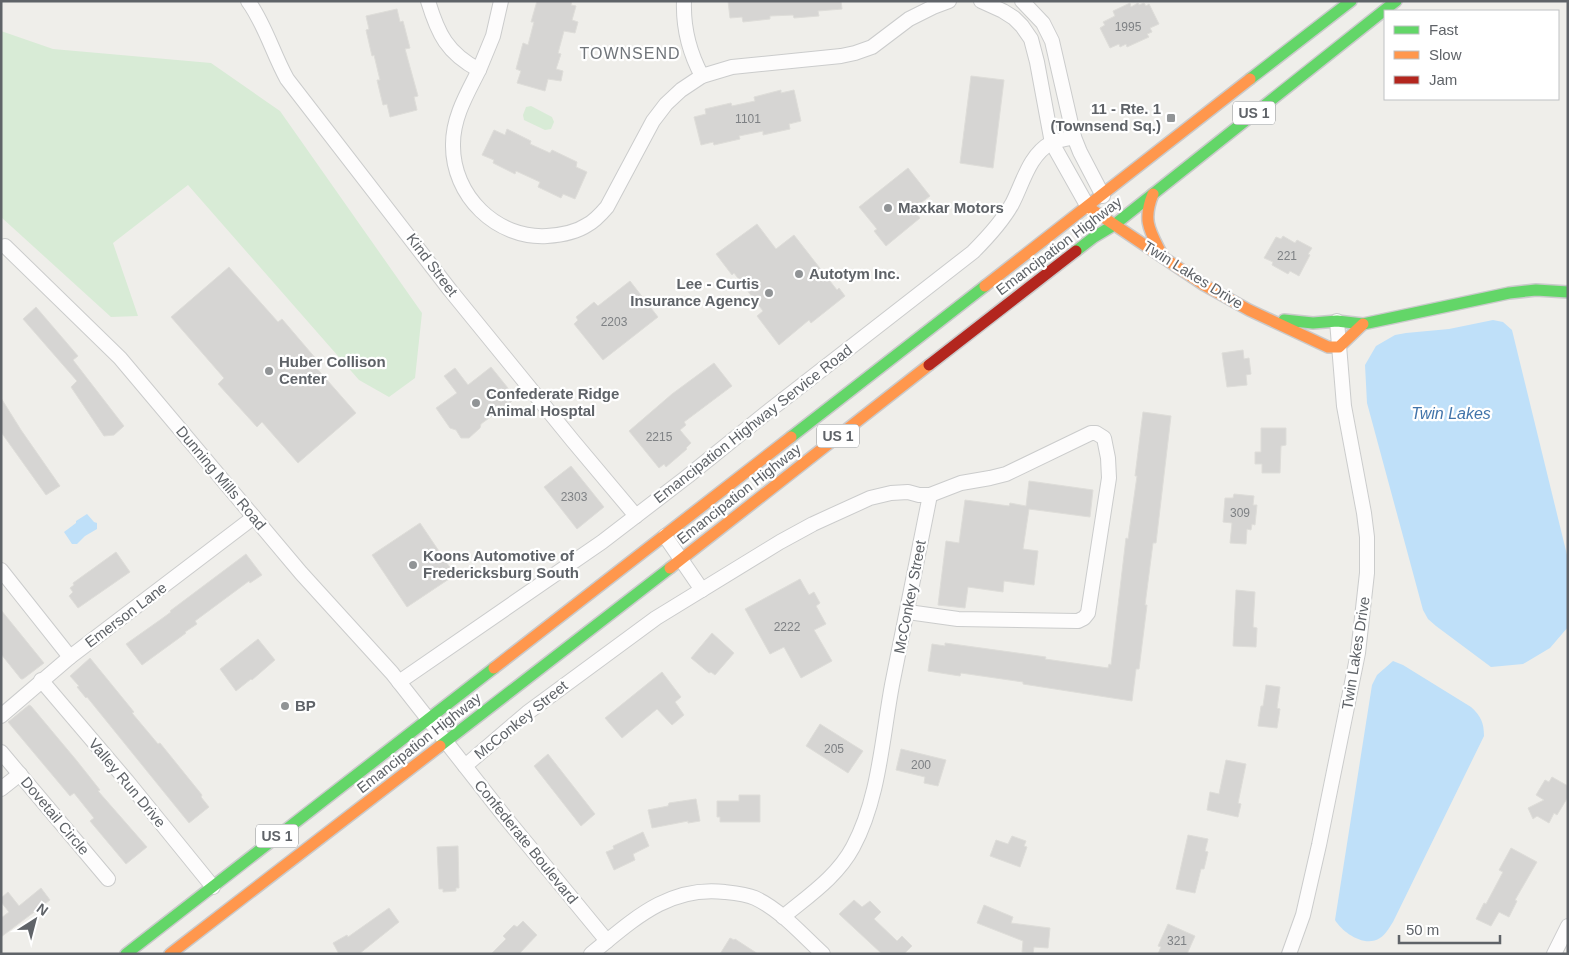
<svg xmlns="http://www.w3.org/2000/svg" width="1569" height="955" viewBox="0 0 1569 955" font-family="Arial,sans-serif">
  <rect width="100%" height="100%" fill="#efeeea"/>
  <!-- green -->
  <g fill="#d8ebd6">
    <polygon points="1,31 53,49 211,63 280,111 422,313 415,378 389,397 359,380 188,185 113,243 138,316 111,317 1,217"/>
    <polygon points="531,106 552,117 554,122 551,129 545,130 524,120 523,115 526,107"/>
  </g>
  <!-- water -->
  <g fill="#bfe0f9">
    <polygon points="1493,320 1503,322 1512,330 1568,559 1568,627 1550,648 1523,664 1491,667 1436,626 1428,619 1423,610 1367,403 1365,365 1376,346 1395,335 1406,333 1449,329"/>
    <polygon points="87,514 94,522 97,523 97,529 85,536 77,544 72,544 64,532 76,523 76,521"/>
    <path d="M 1393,661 L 1403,665 L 1471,707 C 1481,716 1484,723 1484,736 L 1393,922 C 1389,928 1386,934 1380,938 C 1365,948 1343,933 1335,920 L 1372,685 L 1377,675 Z"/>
  </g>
  <!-- building -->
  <g fill="#d6d5d3" stroke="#deddd9">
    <polygon points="537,1 572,1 571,5 576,6 572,20 578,22 575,33 564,31 558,53 561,54 556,69 563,71 561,81 548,79 545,91 517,83 521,71 516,69 523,43 528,45 534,22 531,22"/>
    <polygon points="728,1 841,1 842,9 818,11 819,16 794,18 793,15 770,16 770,19 743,22 742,17 730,18"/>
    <polygon points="1130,3 1131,7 1138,3 1139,5 1144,3 1146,6 1149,4 1159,24 1150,28 1152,32 1147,34 1149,37 1127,47 1126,44 1120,47 1119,44 1110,48 1100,28 1105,25 1103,22 1115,16 1113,11"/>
    <polygon points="397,9 400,22 403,21 410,48 405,49 418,96 414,97 417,110 390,117 387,104 383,105 377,80 380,80 374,55 372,56 366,30 369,29 366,16"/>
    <polygon points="971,76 1004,80 993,168 960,163"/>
    <polygon points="781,90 781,93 794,90 801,121 789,124 790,129 763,135 763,131 739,136 740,139 714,145 713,142 701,145 694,117 706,114 705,109 731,103 732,106 755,101 754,97"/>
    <polygon points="507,129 531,141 530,144 550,153 552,150 577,162 576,167 587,172 575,199 563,194 561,198 538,187 540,182 516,171 515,174 493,163 494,160 482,155 494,130 505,135"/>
    <polygon points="908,168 930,196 913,209 920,218 886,246 874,231 877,229 859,207"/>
    <polygon points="757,224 776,249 794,235 837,290 839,288 845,296 811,323 809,320 779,345 757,316 763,311 734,273 732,275 716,254"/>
    <polygon points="1283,236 1295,243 1297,240 1312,248 1308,254 1310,255 1299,276 1290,271 1288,274 1272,265 1273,262 1264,258 1276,237 1281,239"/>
    <polygon points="229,267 278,322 282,319 317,360 313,364 356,413 298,463 262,422 257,427 218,384 224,378 171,317"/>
    <polygon points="630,281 658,317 603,360 574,324 578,320 576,317 594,302 598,306"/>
    <polygon points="36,307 78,356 73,360 124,426 114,435 104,436 71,387 77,381 23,319"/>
    <polygon points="1243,350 1244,359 1249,358 1251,374 1246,375 1247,385 1227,387 1222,353"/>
    <polygon points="714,363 732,386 684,422 686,425 680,430 691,443 686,448 687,449 666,467 664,464 659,468 629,431 672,394"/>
    <polygon points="491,367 516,398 481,424 480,428 469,438 461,438 456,430 450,428 436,408 457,393 444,376 455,368 468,385"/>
    <polygon points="1,398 21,430 60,486 46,495 1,432"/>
    <polygon points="1143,412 1171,416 1156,543 1153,543 1145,605 1147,605 1139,669 1136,669 1132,701 1023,684 1023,682 961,673 960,676 928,671 932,644 945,646 945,643 1046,657 1045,659 1108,668 1109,664 1111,665 1126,538 1128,539 1137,476 1135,476"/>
    <polygon points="1261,428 1286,428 1286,445 1281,446 1280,473 1262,473 1262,464 1255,464 1255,452 1261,452"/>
    <polygon points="571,466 604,507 577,529 544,487"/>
    <polygon points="1029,481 1093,490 1090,517 1029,509 1023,549 1038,551 1034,585 1004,581 1003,592 968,587 965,608 938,605 946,541 959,543 965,500 1009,506 1010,503 1026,506"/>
    <polygon points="1234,494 1254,496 1253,505 1257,505 1255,525 1252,524 1251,530 1247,529 1246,544 1230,543 1232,523 1223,522 1225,498 1233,498"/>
    <polygon points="420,523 455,575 407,607 372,555"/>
    <polygon points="116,552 130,572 78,608 69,596 73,592 70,588 74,585 73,583"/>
    <polygon points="246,554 262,575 250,583 249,581 195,621 197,624 185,632 186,633 142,665 126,644 160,620 171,612 170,611"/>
    <polygon points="800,579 809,595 814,592 820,603 816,606 826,624 814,630 832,661 801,678 784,647 770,654 745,609"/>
    <polygon points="1236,590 1255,592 1253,627 1257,628 1256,647 1233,646"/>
    <polygon points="1,610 44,663 23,679 21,679 1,654"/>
    <polygon points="712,633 734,653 715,675 711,672 709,673 691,658"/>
    <polygon points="258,639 275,660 252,680 251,679 236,691 220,669"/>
    <polygon points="90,658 134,712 132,713 158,744 160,743 202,795 201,797 209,807 189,823 87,697 86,698 77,687 79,686 70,676"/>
    <polygon points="662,672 681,697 675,702 684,715 672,725 657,709 622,738 605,718"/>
    <polygon points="1266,685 1280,687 1277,708 1280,709 1277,728 1258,726 1261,706 1263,706"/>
    <polygon points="29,705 31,706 77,761 100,790 98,791 147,847 126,864 90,821 94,818 74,793 70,796 8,722"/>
    <polygon points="820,724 863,751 848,773 806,746"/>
    <polygon points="901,749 946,760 938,786 924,783 925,777 896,770"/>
    <polygon points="548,754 595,814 581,826 534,766"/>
    <polygon points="1226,760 1246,764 1238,803 1241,804 1238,817 1207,810 1210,792 1219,794"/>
    <polygon points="1552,777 1568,786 1568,797 1557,815 1554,813 1549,823 1537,816 1533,819 1528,808 1544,800 1536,795 1545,780 1549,782"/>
    <polygon points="739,795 760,795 760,822 720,822 720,817 717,817 717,801 739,801"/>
    <polygon points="696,799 700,821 688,823 688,821 652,828 648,810 668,806 669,803"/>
    <polygon points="643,832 649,846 633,854 635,860 614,870 606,852 614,849 613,846"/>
    <polygon points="1188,835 1208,839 1205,851 1208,852 1204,869 1201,869 1195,893 1176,889"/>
    <polygon points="1012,836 1026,841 1024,846 1027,847 1020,867 990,856 996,840 1008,844"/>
    <polygon points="458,846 459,888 456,888 456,891 443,892 443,889 439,889 437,847"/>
    <polygon points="1511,848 1537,862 1515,900 1517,901 1509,917 1499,912 1491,926 1476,919 1484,903 1486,904 1503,872 1499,870"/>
    <polygon points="41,888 50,900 1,937 1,918 9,912 1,902 1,898 8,892 19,906"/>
    <polygon points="854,900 862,907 870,901 881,912 874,919 897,941 902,936 912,946 904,954 882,954 839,914"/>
    <polygon points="984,905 1013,917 1011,923 1050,928 1048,948 1034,947 1033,953 1022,952 1023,941 977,923"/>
    <polygon points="389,908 399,922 359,954 339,954 333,943 347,935 348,937"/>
    <polygon points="523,921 537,935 519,954 491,954 506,939 503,936 514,925 517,927"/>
    <polygon points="1168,924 1195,936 1187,954 1158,954 1161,947 1158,946"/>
    <polygon points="730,938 734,940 735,939 758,954 720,954"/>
  </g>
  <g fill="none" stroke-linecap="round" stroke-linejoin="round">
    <defs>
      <g id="street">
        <path d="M 248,1 C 265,24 273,54 287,79 L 450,290 L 573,441 L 636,516"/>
        <path d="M 428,1 C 438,34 447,53 479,70 L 493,36 L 501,1"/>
        <path d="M 684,1 C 683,29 689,52 702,76"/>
        <polyline points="981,1 1003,11 1014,18 1022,26 1031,39 1037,62 1052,143 1088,207"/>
        <polyline points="1022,1 1043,23 1052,41 1074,137 1080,152 1103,196"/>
        <path d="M 479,70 C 467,94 453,117 453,144 C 452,196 497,239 547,236 C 561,235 575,233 587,225 C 595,221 601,214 607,207 L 653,121 L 666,104 L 681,90 L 702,76 L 732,67 L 841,56 L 855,53 L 872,47 L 909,19 L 933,7 L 949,1"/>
        <polyline points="5,246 120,358 301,573 392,673 505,817 607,941"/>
        <polyline points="665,536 702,590"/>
        <polyline points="1,570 70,657"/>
        <polyline points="41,680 127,781 213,887"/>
        <path d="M 399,682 L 602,542 L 688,476 L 770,410 L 973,252 C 988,237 1002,222 1012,204 C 1023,183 1029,155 1051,143 C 1058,140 1067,139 1074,137"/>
        <polyline points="1,716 70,657 254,517"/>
        <polyline points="1,752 108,879"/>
        <polyline points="465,766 527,713 656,618 780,542 813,524 870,498 891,493 908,492 919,495 930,495 961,483 990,478 1006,474 1091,433 1096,433 1104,438 1108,458 1109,478 1088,613 1084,618 1078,621 958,619 908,612"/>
        <polyline points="1,789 20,774"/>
        <path d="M 783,917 C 808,896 837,877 853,847 C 879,799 882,739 892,685 C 904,622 918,558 930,495"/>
        <path d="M 591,954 C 632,921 668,885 725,892 C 735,893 746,894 755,898 C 781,910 802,935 823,954"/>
        <polyline points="1289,954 1303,915 1319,845 1358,653 1367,573 1367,537 1364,513 1344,406 1337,321"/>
        <polyline points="1554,954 1568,926"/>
      </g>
      <g id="fast">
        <polyline points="1250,79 1351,1"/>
        <polyline points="1076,251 1094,237 1114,225 1396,1"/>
        <polyline points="1284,320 1313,323 1337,321 1363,324 1509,293 1536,290 1568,292"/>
        <polyline points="791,437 985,286"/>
        <polyline points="440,746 670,568"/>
        <polyline points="126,954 494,668"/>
      </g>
      <g id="slow">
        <path d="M 1153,194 C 1142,221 1150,231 1162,255"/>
        <polyline points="1088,207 1204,285 1249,310 1328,347 1339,347 1363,324"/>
        <polyline points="985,286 1250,79"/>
        <polyline points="670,568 929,365"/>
        <polyline points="494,668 791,437"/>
        <polyline points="170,954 440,746"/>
      </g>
      <polyline id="jam" points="929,365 1076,251"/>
    </defs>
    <!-- street casing -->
    <use href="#street" stroke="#cbcccc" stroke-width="16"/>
    <!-- fast casing -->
    <use href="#fast" stroke="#cacacb" stroke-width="14"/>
    <!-- slow casing -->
    <use href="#slow" stroke="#cacacb" stroke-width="14"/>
    <!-- jam casing -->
    <use href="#jam" stroke="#cacacb" stroke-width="14"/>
    <!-- street -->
    <use href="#street" stroke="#fdfcfc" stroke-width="14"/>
    <!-- fast -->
    <use href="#fast" stroke="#63d668" stroke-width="11"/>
    <!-- slow -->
    <use href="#slow" stroke="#ff974d" stroke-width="11"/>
    <!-- jam -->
    <use href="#jam" stroke="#b3261e" stroke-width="11"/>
  </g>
  <!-- markers -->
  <g fill="#919496" stroke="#fff" stroke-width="2">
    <rect x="1166" y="113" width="10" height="10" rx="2.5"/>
    <circle cx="888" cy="208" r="5"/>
    <circle cx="799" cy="274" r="5"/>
    <circle cx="769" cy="293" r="5"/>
    <circle cx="269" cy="371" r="5"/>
    <circle cx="476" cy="403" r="5"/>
    <circle cx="413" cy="565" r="5"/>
    <circle cx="285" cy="706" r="5"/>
  </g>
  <g text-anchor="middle" stroke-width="4.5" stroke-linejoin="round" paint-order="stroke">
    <!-- number labels -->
    <g font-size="12" fill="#7e8184">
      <text x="1128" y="31">1995</text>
      <text x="748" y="123">1101</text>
      <text x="1287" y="260">221</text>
      <text x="614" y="326">2203</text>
      <text x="659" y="441">2215</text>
      <text x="574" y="501">2303</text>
      <text x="1240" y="517">309</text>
      <text x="787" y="631">2222</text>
      <text x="834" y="753">205</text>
      <text x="921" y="769">200</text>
      <text x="1177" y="945">321</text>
    </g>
    <!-- shield labels -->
    <g fill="#fff" stroke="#8f9295" stroke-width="1">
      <rect x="1233" y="101.5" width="42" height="23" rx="4"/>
      <rect x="817" y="424.5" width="42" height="23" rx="4"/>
      <rect x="256" y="824.5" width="42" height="23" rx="4"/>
    </g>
    <g font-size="14" font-weight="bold" fill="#5f6368">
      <text x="1254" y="118">US 1</text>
      <text x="838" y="441">US 1</text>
      <text x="277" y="841">US 1</text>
    </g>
    <!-- poi labels -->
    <g font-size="15" font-weight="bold" fill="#5f6368" stroke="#fff" text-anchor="start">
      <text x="1161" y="114" text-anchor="end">11 - Rte. 1<tspan x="1161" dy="17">(Townsend Sq.)</tspan></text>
      <text x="898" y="213">Maxkar Motors</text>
      <text x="809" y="279">Autotym Inc.</text>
      <text x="759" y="289" text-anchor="end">Lee - Curtis<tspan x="759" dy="17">Insurance Agency</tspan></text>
      <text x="279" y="367">Huber Collison<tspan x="279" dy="17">Center</tspan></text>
      <text x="486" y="399">Confederate Ridge<tspan x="486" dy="17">Animal Hosptal</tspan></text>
      <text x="423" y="561">Koons Automotive of<tspan x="423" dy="17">Fredericksburg South</tspan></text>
      <text x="295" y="711">BP</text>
    </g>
    <!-- street labels -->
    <g font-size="15" fill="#5f6368" stroke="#fff">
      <text transform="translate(1059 246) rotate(-37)" y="5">Emancipation Highway</text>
      <text transform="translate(432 265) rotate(53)" y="5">Kind Street</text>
      <text transform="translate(1193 275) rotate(32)" y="5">Twin Lakes Drive</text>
      <text transform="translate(753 424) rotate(-38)" y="5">Emancipation Highway Service Road</text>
      <text transform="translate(221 478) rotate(50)" y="5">Dunning Mills Road</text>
      <text transform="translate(739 494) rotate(-38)" y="5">Emancipation Highway</text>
      <text transform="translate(910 597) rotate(-79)" y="5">McConkey Street</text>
      <text transform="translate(126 615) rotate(-37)" y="5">Emerson Lane</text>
      <text transform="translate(1356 653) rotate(-81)" y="5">Twin Lakes Drive</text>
      <text transform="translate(521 720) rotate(-39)" y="5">McConkey Street</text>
      <text transform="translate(419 743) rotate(-38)" y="5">Emancipation Highway</text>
      <text transform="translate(127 783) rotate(50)" y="5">Valley Run Drive</text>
      <text transform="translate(55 816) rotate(50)" y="5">Dovetail Circle</text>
      <text transform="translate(526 842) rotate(51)" y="5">Confederate Boulevard</text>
    </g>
    <!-- neighbourhood labels -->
    <g font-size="16" letter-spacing="1" fill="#70757a" stroke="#fff">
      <text x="630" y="59">TOWNSEND</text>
    </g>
    <!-- water labels -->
    <g font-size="16" font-style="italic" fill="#4174aa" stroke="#fff">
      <text x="1451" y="419">Twin Lakes</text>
    </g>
  </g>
  <!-- border -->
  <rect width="1569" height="955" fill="none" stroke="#5f6368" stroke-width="5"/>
  <!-- legend -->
  <rect x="1384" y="10" width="175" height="90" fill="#ffffff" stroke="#bfc1c3"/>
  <rect x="1394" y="26" width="25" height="8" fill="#63d668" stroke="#bfc1c3"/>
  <text x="1429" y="35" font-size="15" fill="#5f6368">Fast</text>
  <rect x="1394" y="51" width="25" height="8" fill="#ff974d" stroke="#bfc1c3"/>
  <text x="1429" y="60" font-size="15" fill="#5f6368">Slow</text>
  <rect x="1394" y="76" width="25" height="8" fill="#b3261e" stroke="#bfc1c3"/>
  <text x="1429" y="85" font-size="15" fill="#5f6368">Jam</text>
  <!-- north arrow -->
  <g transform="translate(35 920) rotate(36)" stroke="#ffffff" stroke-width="4" paint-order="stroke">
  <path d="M0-4L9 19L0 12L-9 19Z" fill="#5f6368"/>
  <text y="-8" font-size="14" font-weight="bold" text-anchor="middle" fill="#5f6368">N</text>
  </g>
  <!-- scale -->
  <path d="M1399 935v8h101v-8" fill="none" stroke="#5f6368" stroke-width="2.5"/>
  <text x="1406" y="935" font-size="15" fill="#5f6368" stroke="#ffffff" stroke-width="4" paint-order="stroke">50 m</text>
</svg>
